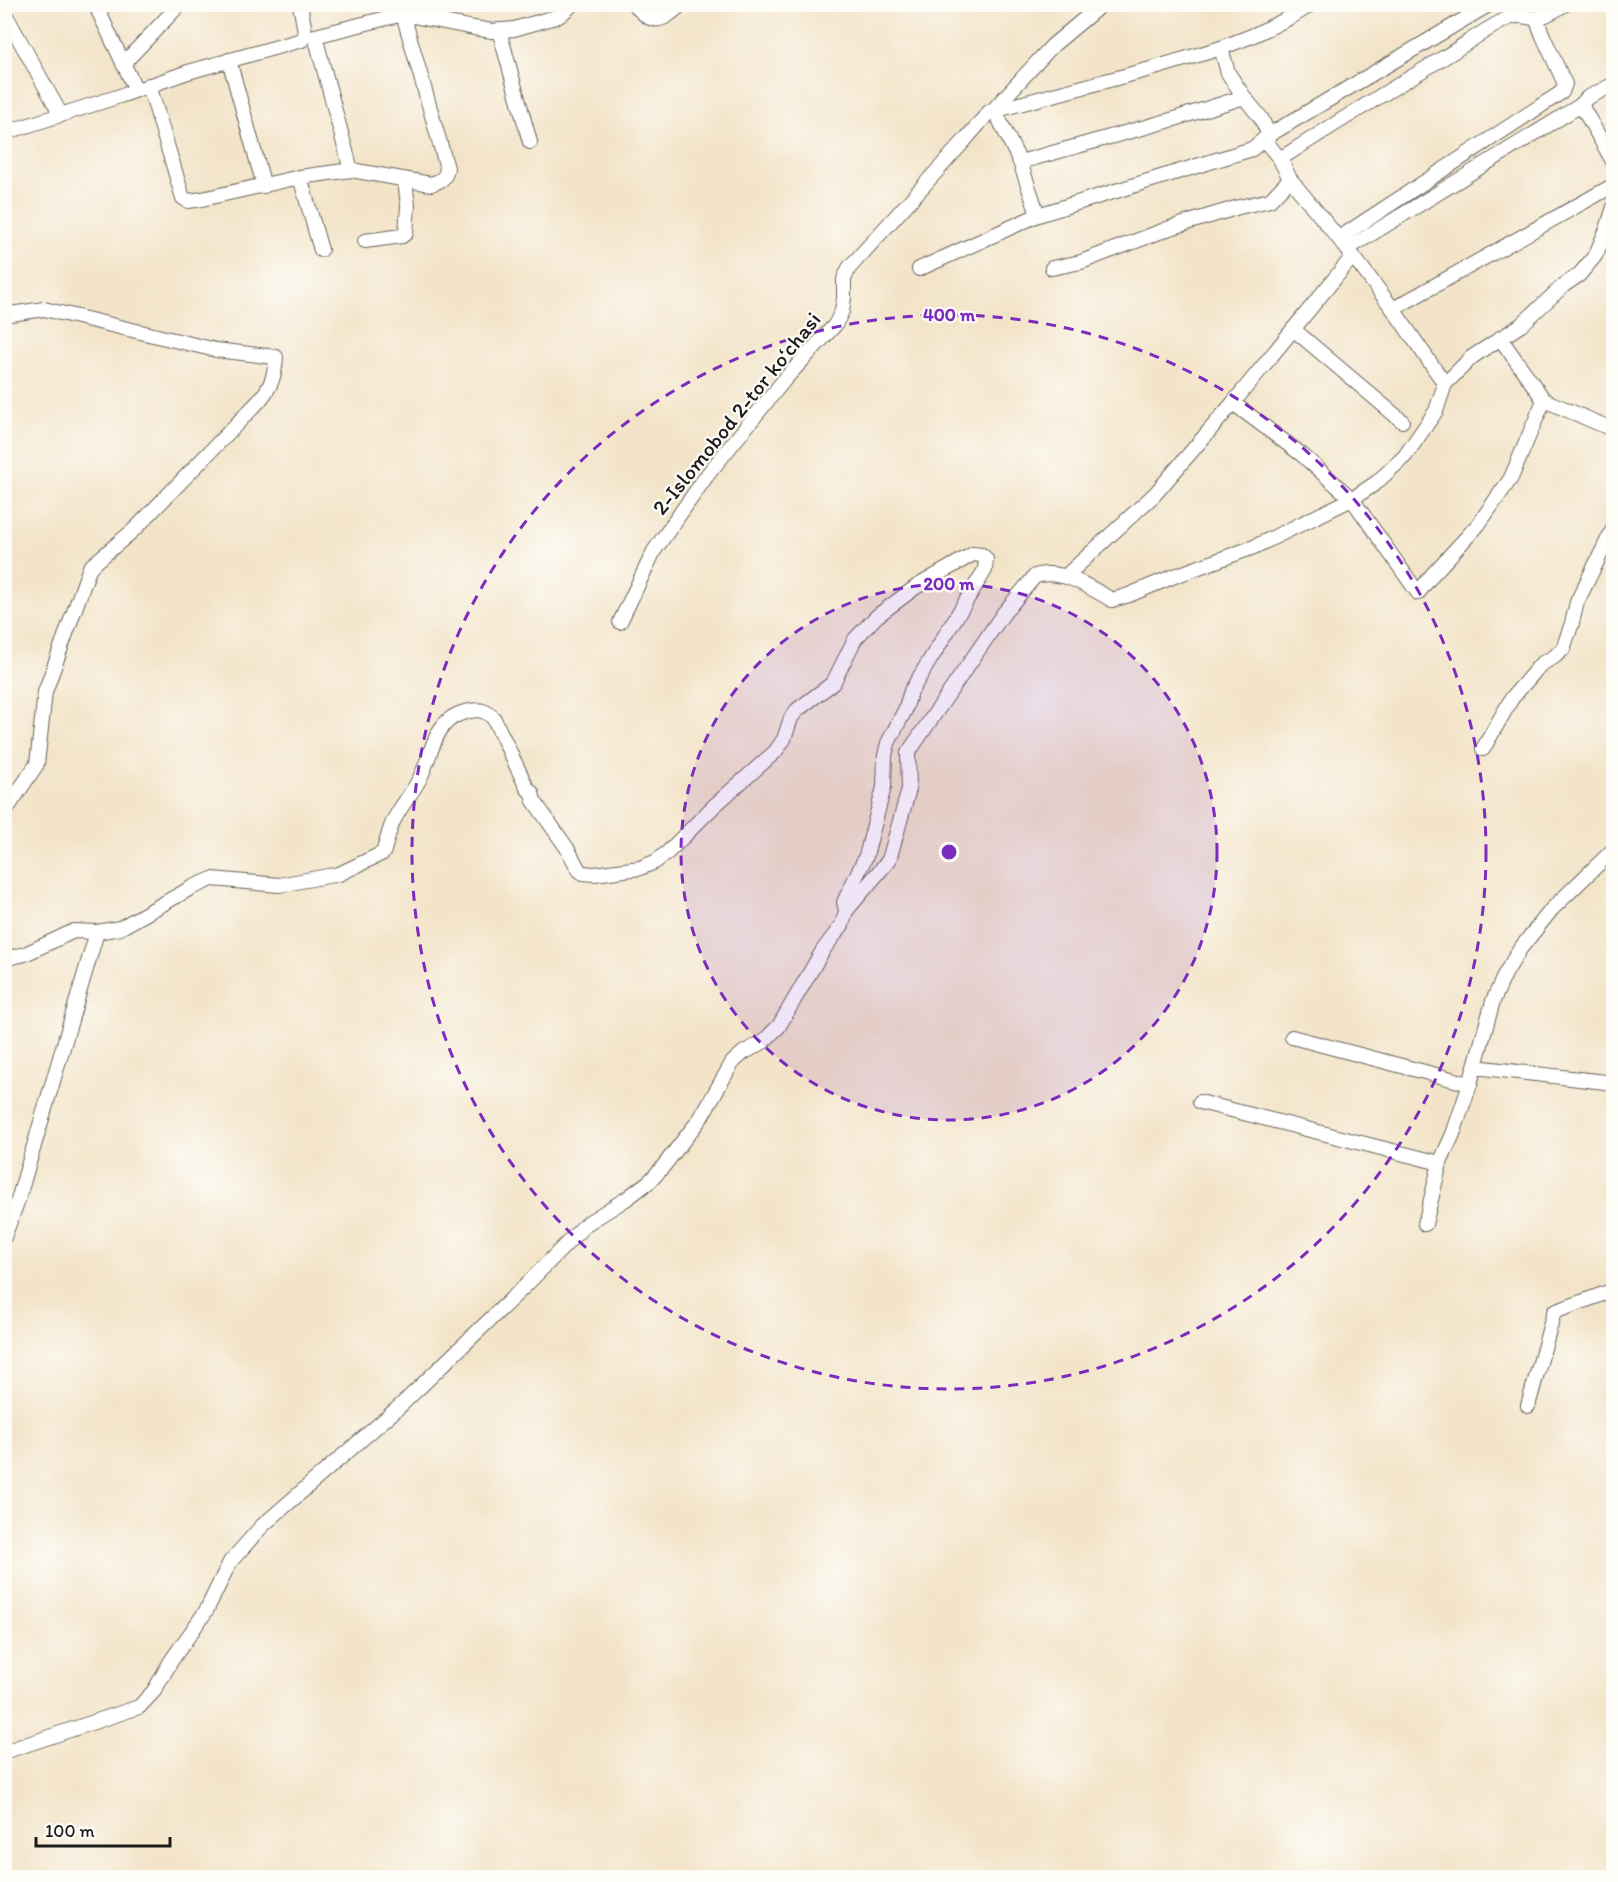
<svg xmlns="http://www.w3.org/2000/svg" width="1618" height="1882" viewBox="0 0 1618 1882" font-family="Itim,sans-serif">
  <rect width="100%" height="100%" fill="#fdfcf7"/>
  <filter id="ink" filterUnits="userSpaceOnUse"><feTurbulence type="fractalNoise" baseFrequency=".0167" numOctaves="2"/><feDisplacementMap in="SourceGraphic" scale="12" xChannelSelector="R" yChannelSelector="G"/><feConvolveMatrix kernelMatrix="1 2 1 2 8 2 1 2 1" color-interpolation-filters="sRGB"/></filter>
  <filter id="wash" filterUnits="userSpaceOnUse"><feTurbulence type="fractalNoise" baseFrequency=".008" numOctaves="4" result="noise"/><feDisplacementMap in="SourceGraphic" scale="24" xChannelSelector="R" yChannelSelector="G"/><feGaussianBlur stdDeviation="1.35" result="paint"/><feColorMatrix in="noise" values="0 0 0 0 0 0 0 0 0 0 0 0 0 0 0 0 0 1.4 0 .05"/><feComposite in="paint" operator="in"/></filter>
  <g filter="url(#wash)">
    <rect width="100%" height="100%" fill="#f3e4c9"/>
  </g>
  <g filter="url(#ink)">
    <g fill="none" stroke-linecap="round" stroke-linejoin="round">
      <defs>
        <g id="minor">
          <polyline points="95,4 136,90"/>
          <path d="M 634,4 C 654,27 661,22 682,4"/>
          <polyline points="4,12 61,115"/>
          <polyline points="499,30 530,142"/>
          <polyline points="1221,48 1228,73 1244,97 1261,118 1269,135"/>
          <polyline points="229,60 264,186"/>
          <polyline points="123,64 180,4"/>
          <polyline points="149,85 183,198 188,201 202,199 300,177 351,170 315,36 403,14 474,28 492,31 514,29 559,16 573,4"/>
          <polyline points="1581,105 1587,98 1614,84"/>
          <polyline points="4,133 120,96 188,72 302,40 305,32 300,4"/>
          <polyline points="1269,135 1267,143 1280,159 1290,179 1353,256 1393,309 1445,384"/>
          <path d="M 1280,159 C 1334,124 1388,91 1443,58 C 1465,45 1486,28 1509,18 C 1519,13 1526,18 1536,18 C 1546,17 1557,9 1565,4"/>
          <polyline points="1020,162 1171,120 1244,97"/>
          <path d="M 351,170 L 431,184 C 440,181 446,179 447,168 L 403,14"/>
          <polyline points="300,177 321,250"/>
          <polyline points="1038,215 1020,162 994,109 1052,46 1102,4"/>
          <polyline points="1339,238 1562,92 1565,84 1543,36 1536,18"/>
          <polyline points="365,241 402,236 406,233 408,206 405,180"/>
          <polyline points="1347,249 1581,105 1614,163"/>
          <polyline points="1052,268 1081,262 1170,228 1239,207 1270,200 1290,179"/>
          <polyline points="919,269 1038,215 1252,149 1269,135 1490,4"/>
          <polyline points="1393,309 1614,185"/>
          <path d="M 4,315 L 44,309 L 216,350 L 276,357 C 275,376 271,387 259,401 L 136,528 L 90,567 L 45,692 L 37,764 L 4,813"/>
          <polyline points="1293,329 1402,421"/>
          <polyline points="1500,338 1544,400 1614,430"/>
          <polyline points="1233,403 1353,256"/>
          <polyline points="1066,576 1155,494 1233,403 1301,454 1352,499 1418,593 1432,575 1478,525 1511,478 1544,400"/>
          <polyline points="620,622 654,551 708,474 785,379 835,325 842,311 844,298 844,279 849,268 965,140 989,112 1158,67 1221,48 1254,35 1291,17 1312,4"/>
          <polyline points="1483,749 1512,698 1541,664 1554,657 1563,649 1572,623 1577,602 1614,527"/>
          <path d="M 846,911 L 889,860 L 909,789 L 908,753 L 1003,614 L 1035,576 C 1062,568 1089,587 1112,600 L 1129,595 L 1172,577 L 1254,547 L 1352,499 L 1376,483 L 1405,456 L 1436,411 L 1445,384 L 1472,357 L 1521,325 L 1564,285 L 1579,275 L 1595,256 L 1607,229 L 1614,207"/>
          <path d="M 4,959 L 25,954 L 74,931 L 97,932 L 120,928 L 191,888 L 212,879 L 279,885 L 339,874 L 383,853 C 387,842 389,828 395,818 C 402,804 413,792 420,778 C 434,751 433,717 470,711 C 481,709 487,711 494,719 L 527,788 L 532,793 L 534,801 L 567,848 L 579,870 L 583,873 L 594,874 L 640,868 L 655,862 L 668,852 L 714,806 L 775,752 L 784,739 L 791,718 L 797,710 L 833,683 L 855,639 L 877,616 L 916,587 L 973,554 L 982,555 L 986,559 L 985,570 L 911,691 L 905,710 L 888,743 L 885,755 L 884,787 L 866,856 L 844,902 L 846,911 L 842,925 L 823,950 L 779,1026 L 763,1042 L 743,1053 L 732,1063 L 700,1119 L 662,1168 L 650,1181 L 626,1199 L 586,1224 L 527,1284 L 399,1407 L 262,1526 L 230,1562 L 206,1611 L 171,1661 L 154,1691 L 139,1707 L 4,1752"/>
          <polyline points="1292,1037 1470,1084"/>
          <polyline points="1475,1067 1614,1083"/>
          <polyline points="1200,1102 1440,1163"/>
          <polyline points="1425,1224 1440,1163 1453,1134 1470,1084 1493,1001 1505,974 1520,949 1552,909 1614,849"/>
          <polyline points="4,1237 18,1200 97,932"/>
          <polyline points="1528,1406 1554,1312 1614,1290"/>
        </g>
      </defs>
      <!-- minor casing -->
      <use href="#minor" stroke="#676259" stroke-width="16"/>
      <!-- minor -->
      <use href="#minor" stroke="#fff" stroke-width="14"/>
    </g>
  </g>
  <!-- distance rings -->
  <circle cx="949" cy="852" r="268" fill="#7b2cbf" fill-opacity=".12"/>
  <g fill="none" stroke="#7b2cbf" stroke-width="3" stroke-dasharray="10 8">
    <circle cx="949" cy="852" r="268"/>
    <circle cx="949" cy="852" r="537"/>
  </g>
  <g text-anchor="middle" stroke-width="4.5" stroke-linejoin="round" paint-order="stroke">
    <!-- street labels -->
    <g font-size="22" fill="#1c1c1c" stroke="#fdfcf7">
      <text transform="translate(736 413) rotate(-51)" y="8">2-Islomobod 2-tor koʻchasi</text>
    </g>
  </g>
  <circle cx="949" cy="852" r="9" fill="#7b2cbf" stroke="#fdfcf7" stroke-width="3"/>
  <g font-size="18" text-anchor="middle" font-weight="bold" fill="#7b2cbf" stroke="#fdfcf7" stroke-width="4.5" stroke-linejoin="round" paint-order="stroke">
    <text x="949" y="321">400 m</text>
    <text x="949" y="590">200 m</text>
  </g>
  <!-- margin -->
  <rect width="1618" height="1882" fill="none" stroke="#fdfcf7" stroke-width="24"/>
  <!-- scale -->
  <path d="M36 1837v9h134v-9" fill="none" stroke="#1c1c1c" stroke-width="3"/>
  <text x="45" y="1837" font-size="18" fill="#1c1c1c" stroke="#fdfcf7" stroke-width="4.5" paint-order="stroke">100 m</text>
</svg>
